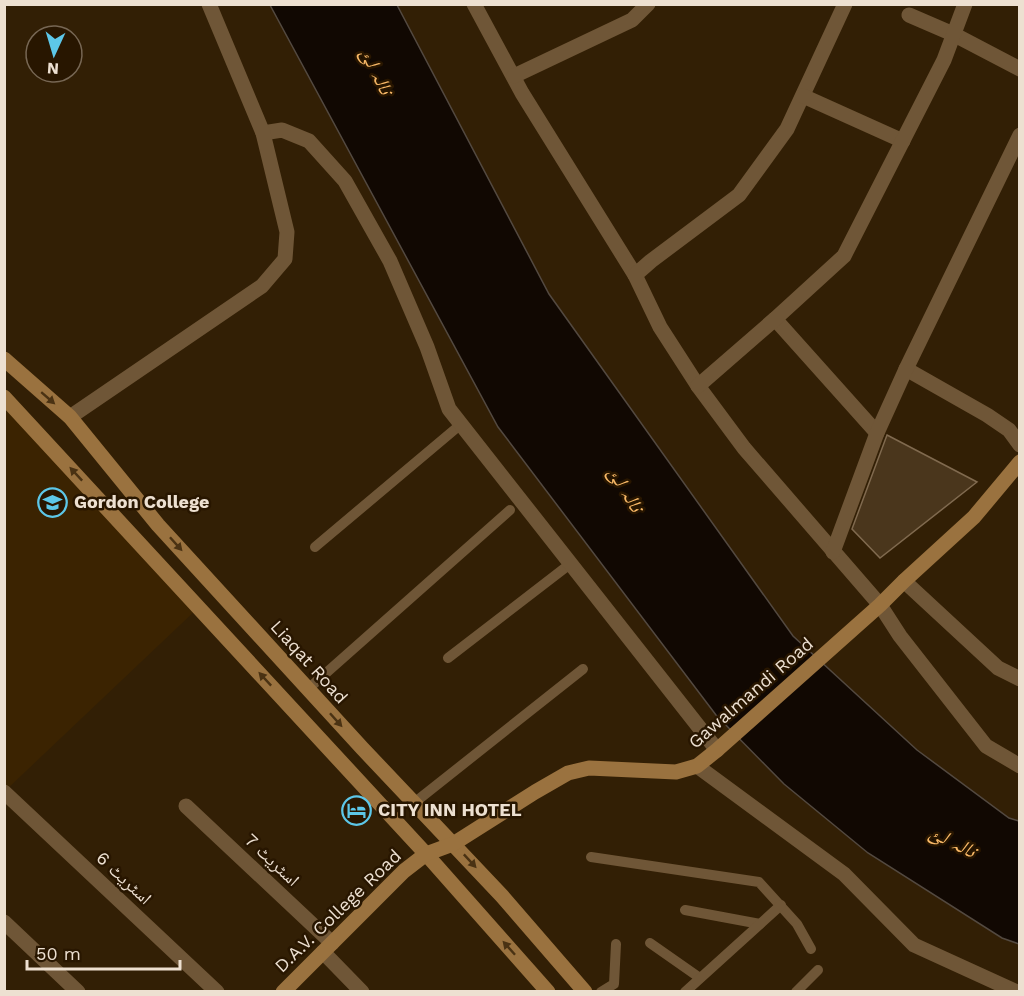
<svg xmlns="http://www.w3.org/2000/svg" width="1024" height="996" viewBox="0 0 1024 996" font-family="'Work Sans','Noto Naskh Arabic',sans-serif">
  <rect width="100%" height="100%" fill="#321f05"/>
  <!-- built -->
  <polygon fill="#3b2301" points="5,397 199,607 5,791"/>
  <!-- water -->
  <polygon fill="#110802" stroke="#534940" stroke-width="1.5" points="270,5 397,5 549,294 793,636 917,750 1009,818 1019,821 1019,944 1002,938 868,853 784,784 716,715 498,427"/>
  <!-- building -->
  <polygon fill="#4a361c" stroke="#806a4f" stroke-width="1.5" points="887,435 977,482 880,558 852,529"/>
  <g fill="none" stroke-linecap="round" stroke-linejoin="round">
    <!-- lane -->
    <g stroke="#6f5637" stroke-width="10">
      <polyline points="315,547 460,425"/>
      <polyline points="448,658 570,564"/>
      <polyline points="308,689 510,510"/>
      <polyline points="414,803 583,669"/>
      <polyline points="591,857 759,882 797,924 811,949"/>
      <polyline points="685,910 760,924"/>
      <polyline points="650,943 700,978"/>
      <polyline points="601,992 614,984 616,944"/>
      <polyline points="685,992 781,905"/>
      <polyline points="796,992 818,970"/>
    </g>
    <!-- street -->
    <g stroke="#6f5637" stroke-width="15">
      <polyline points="474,4 522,93 635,275"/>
      <polyline points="845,4 787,129 739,195 651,261 635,275 660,327 698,386 744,448 880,605 900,636 986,746 1020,766"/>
      <polyline points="909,15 953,34 1020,69"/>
      <polyline points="514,76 632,20 648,4"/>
      <polyline points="803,96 903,141"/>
      <polyline points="263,133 282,130 309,141 345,181 390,261 427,347 449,409 717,750"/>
      <polyline points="775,319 877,433"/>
      <polyline points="906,369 987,415 1009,430 1020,445"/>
      <polyline points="698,386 775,319 844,256 944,60 965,4"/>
      <polyline points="70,417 262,286 285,259 287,232 263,133 209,4"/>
      <polyline points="833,552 877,433 906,369 1020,135"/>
      <polyline points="904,581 998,668 1020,679"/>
      <polyline points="697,766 844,874 914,945 1017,992"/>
      <polyline points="4,792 217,992"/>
      <polyline points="186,806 332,943"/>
      <polyline points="4,922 78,992"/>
      <polyline points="323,952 362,992"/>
    </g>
    <!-- secondary -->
    <g stroke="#9a723f" stroke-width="15">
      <polyline points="4,359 70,417 158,525 362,748 502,896 585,992"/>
      <polyline points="4,397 426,854 548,992"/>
      <polyline points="283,992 404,871 426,854 453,844 535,792 568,773 589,768 676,772 697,766 717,750 880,605 904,581 974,517 1020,462"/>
    </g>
  </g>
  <!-- one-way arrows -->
  <defs><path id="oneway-solid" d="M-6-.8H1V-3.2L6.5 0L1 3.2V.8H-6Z" transform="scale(1.5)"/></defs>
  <g fill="#4a3213">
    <use href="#oneway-solid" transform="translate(48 398) rotate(41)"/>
    <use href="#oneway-solid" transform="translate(76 474) rotate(-133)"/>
    <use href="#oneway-solid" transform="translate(176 544) rotate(48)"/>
    <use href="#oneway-solid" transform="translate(265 679) rotate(-133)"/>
    <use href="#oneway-solid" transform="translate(336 720) rotate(48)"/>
    <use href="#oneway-solid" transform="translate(470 861) rotate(47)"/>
    <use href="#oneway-solid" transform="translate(509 948) rotate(-132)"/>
  </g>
  <!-- icons -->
  <defs>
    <symbol id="university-ring" viewBox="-11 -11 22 22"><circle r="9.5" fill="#281600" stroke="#5dc7e8" stroke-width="1.5"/><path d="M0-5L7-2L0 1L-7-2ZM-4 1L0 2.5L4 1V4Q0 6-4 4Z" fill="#5dc7e8"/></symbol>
    <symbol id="hotel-ring" viewBox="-11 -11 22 22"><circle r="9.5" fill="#281600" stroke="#5dc7e8" stroke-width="1.5"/><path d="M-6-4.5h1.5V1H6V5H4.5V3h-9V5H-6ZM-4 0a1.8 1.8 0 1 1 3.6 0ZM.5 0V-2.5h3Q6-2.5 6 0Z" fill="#5dc7e8"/></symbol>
  </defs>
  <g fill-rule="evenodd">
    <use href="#university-ring" x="36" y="486" width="33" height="33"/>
    <use href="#hotel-ring" x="340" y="794" width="33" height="33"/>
  </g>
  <g text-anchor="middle" stroke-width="5" stroke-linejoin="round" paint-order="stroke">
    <!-- poi labels -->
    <g font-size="18" font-weight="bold" fill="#ede0d1" stroke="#281600" text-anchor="start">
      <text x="74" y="508">Gordon College</text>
      <text x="378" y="816">CITY INN HOTEL</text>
    </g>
    <!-- street labels -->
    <g font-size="18" fill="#ede0d1" stroke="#281600">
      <text transform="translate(309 662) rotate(48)" y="6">Liaqat Road</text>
      <text transform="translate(751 693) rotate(-41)" y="6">Gawalmandi Road</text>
      <text transform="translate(272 860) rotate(43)" y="6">اسٹریٹ 7</text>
      <text transform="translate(124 878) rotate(43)" y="6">اسٹریٹ 6</text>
      <text transform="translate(338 911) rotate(-44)" y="6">D.A.V. College Road</text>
    </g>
    <!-- water labels -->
    <g font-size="20" font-style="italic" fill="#f9b967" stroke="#281600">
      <text transform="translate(377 71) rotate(64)" y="7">نالہ لئ</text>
      <text transform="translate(626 489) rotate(59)" y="7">نالہ لئ</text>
      <text transform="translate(953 841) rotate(27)" y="7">نالہ لئ</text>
    </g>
  </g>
  <!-- border -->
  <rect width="1024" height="996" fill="none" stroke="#ede0d1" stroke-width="12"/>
  <!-- north arrow -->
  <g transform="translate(54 54) rotate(184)"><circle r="28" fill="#281600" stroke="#776754" stroke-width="1.5"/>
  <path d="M0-4.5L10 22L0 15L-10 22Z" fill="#5dc7e8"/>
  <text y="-9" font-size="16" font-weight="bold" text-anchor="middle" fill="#ede0d1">N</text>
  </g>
  <!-- scale -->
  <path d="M27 960v9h153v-9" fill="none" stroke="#ede0d1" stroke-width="3"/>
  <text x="36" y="960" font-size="18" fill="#ede0d1" stroke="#281600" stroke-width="4.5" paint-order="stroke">50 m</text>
</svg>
